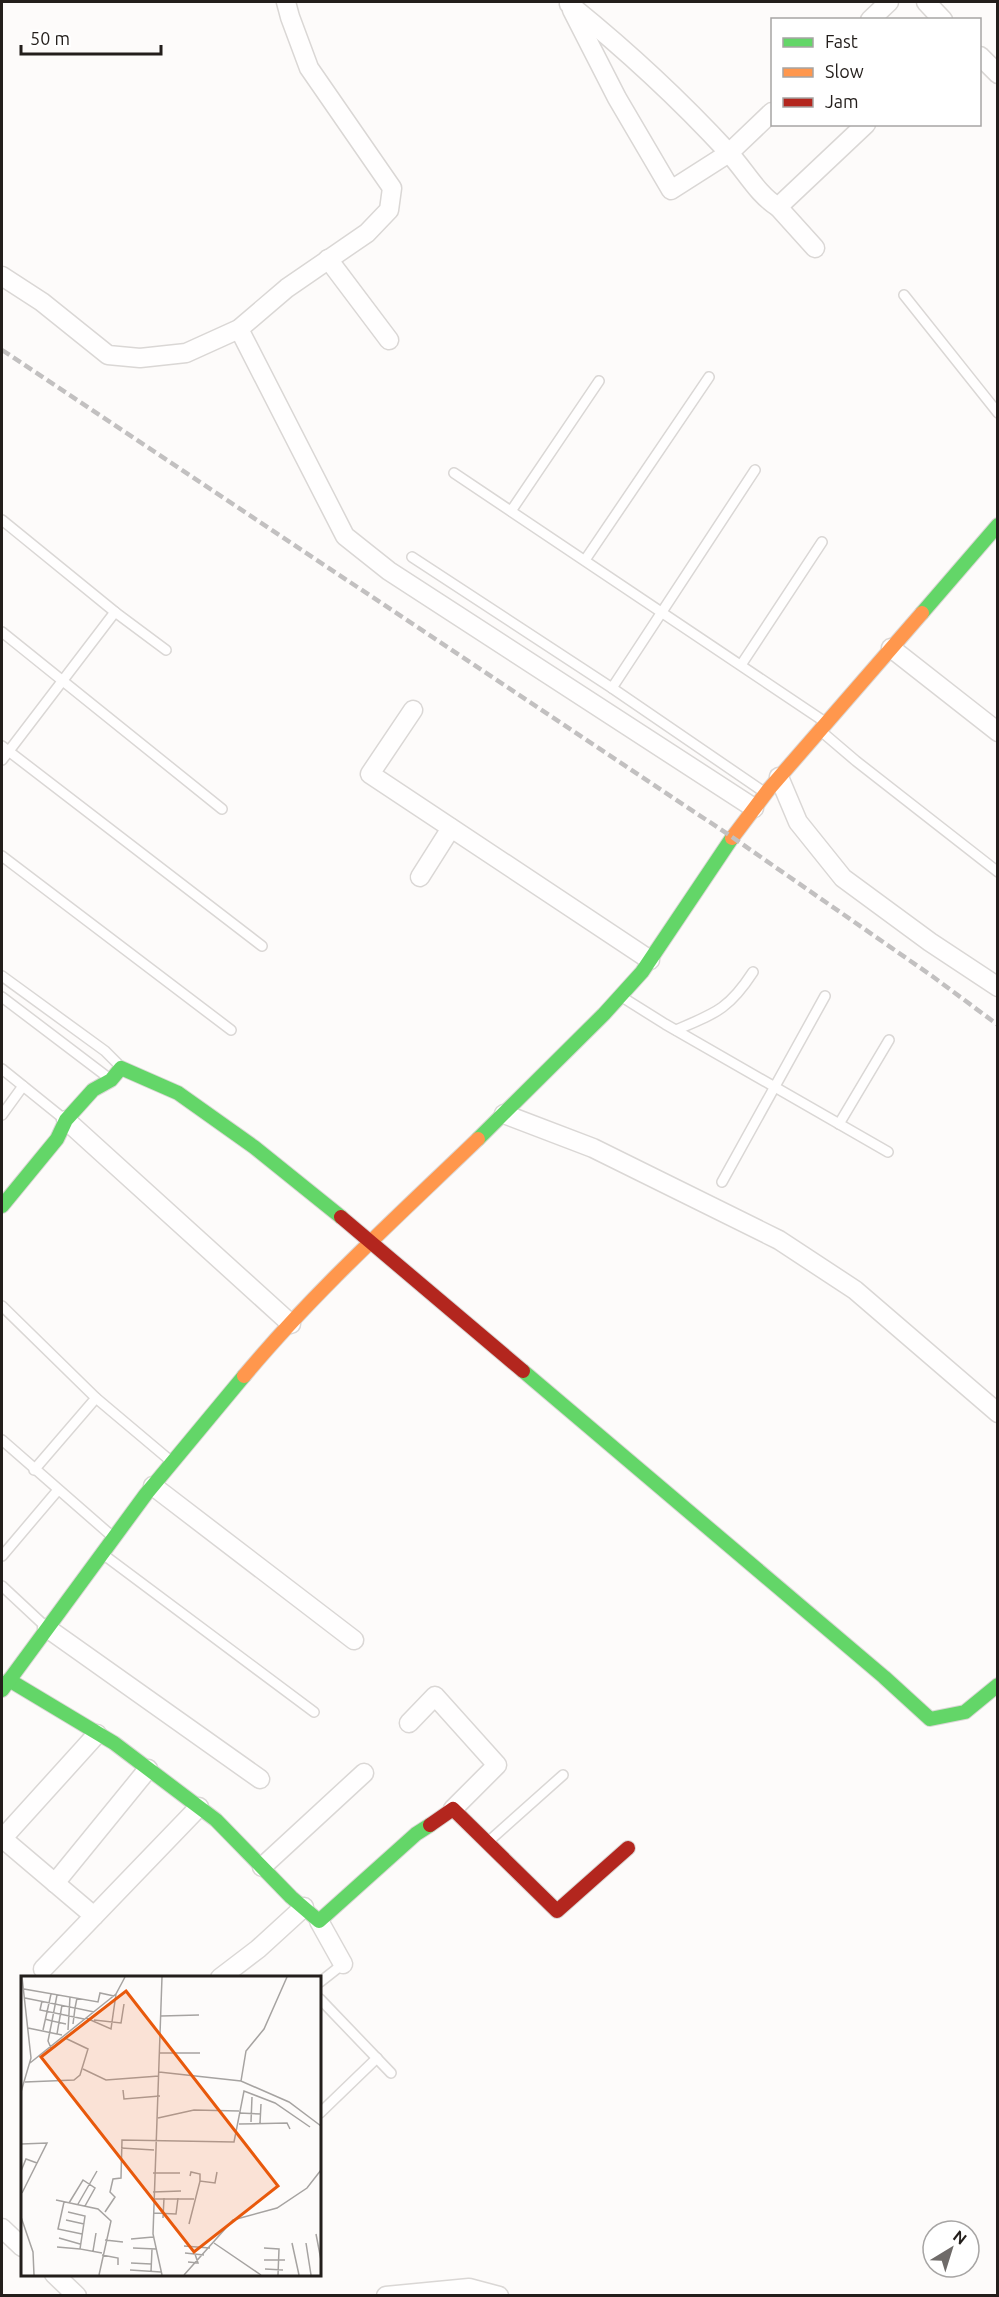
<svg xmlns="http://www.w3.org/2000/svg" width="999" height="2297" viewBox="0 0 999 2297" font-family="Ubuntu,sans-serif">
  <rect width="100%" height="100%" fill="#fdfbfa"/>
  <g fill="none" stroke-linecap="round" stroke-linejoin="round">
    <defs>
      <g id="lane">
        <polyline points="904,295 998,413"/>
        <polyline points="454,473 825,722"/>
        <polyline points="511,511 599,381"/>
        <polyline points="2,520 115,612 2,760"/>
        <polyline points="412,557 612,688 755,470"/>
        <polyline points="585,560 709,377"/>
        <polyline points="115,612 166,650"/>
        <polyline points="2,632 222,809"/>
        <polyline points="741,665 822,542"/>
        <polyline points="612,688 764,792"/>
        <polyline points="822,732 856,761 998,872"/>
        <polyline points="2,746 262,946"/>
        <polyline points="2,856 231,1030"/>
        <polyline points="2,976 105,1051 121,1067"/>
        <polyline points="2,997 110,1079"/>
        <polyline points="622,997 665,1024 888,1152"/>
        <path d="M 676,1030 C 716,1013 729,1009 753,972"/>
        <polyline points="2,1069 64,1119"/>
        <polyline points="2,1115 23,1086"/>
        <polyline points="839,1124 889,1040"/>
        <polyline points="722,1182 825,996"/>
        <polyline points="2,1306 96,1398 34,1470"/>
        <polyline points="96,1398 172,1462"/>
        <polyline points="2,1440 113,1537"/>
        <polyline points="104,1555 314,1712"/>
        <polyline points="2,1556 58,1490"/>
        <polyline points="2,1586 46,1627"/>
        <polyline points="489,1841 563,1775"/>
        <polyline points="320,1982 343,1964"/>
        <polyline points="320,1999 391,2073"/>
        <polyline points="320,2113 377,2058"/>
      </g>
      <g id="street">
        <polyline points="926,2 943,20"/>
        <path d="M 569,4 C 625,49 679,99 728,152 C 745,170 757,194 778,207 L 866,124"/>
        <polyline points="572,10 617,98 671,190 729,153 772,112"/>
        <polyline points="870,20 889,2"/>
        <polyline points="980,56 998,74"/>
        <polyline points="778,207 815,248"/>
        <polyline points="328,259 389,340"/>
        <polyline points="2,276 42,302 108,355 140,358 186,353 239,329 287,288 367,233 389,210 392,188 309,68 290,17 286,2"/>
        <polyline points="239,329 345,536 389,571 754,808"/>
        <polyline points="891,648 998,732"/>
        <polyline points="413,710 370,774 650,960"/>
        <polyline points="779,777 798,822 843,878 930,942 998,987"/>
        <polyline points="420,877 451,828"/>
        <polyline points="504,1114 593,1148 779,1240 855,1290 998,1413"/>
        <polyline points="66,1120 291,1324"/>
        <polyline points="153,1486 354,1640"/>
        <polyline points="47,1628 260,1779"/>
        <polyline points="409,1723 435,1696 497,1765 453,1809"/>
        <polyline points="2,1838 94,1916 199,1807"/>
        <polyline points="2,1839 97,1734"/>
        <polyline points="262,1867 364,1773"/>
        <polyline points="55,1883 148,1769"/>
        <polyline points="319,1921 343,1964"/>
        <polyline points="43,1969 94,1916"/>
        <polyline points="220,1978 258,1949 304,1907"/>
        <polyline points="2,2228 22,2247"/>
        <polyline points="54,2274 77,2296"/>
        <polyline points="386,2296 469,2288 499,2296"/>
      </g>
      <g id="fast">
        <polyline points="922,613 998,525"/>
        <polyline points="478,1139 604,1014 642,972 732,838"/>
        <polyline points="2,1206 57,1139 66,1120 93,1090 111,1080 121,1068 178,1093 254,1147 341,1217"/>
        <polyline points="523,1371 884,1677 930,1719 965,1712 998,1685"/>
        <polyline points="9,1680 114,1743 216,1820 291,1897 319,1921 416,1834 430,1825"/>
        <polyline points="2,1690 146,1494 244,1376"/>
      </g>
      <g id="slow">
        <polyline points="732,838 769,789 922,613"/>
        <path d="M 244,1376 C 315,1291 398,1216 478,1139"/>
      </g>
      <g id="jam">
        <polyline points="341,1217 523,1371"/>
        <polyline points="430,1825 453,1809 557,1911 628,1848"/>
      </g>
    </defs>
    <!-- lane casing -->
    <use href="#lane" stroke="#dad7d5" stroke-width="12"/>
    <!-- street casing -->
    <use href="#street" stroke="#dad7d5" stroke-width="21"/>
    <!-- fast casing -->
    <use href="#fast" stroke="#dad7d5" stroke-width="16"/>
    <!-- slow casing -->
    <use href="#slow" stroke="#dad7d5" stroke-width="16"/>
    <!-- jam casing -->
    <use href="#jam" stroke="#dad7d5" stroke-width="16"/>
    <!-- lane -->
    <use href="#lane" stroke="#fffefe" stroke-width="9"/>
    <!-- street -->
    <use href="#street" stroke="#fffefe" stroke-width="18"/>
    <!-- fast -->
    <use href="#fast" stroke="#63d668" stroke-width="14"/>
    <!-- slow -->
    <use href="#slow" stroke="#ff974d" stroke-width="14"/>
    <!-- jam -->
    <use href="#jam" stroke="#b3261e" stroke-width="14"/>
    <!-- rail -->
    <polyline stroke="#c2c0c0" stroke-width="4.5" stroke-dasharray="9 4.5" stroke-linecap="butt" points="2,350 732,837 932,976 998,1025"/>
  </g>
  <!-- overview -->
  <g transform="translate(21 1976)">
    <rect width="300" height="300" fill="#fdfbfa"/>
    <path fill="none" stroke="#a6a3a1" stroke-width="1.5" d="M 141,1 L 132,258 L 141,299M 3,13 L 77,26 L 79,17 L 93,20M 36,19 L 31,45 L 45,48M 4,22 L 54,32 L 52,48M 56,22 L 54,32 L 73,36M 21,25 L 19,34 L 63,43M 41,29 L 36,58 L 41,59M 140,40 L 178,39M 65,42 L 90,53 L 95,18 L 104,1M 24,43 L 31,45 L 27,65 L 30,72M 73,44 L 100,47 L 103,28M 7,52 L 36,58M 22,54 L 30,18M 47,54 L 49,21M 139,77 L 179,77M 9,87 L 95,18M 62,93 L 85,104 L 138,100M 138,96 L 220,105 L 268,126 L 300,150M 220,105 L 225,75 L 243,53 L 266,1M 4,106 L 53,104 L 59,99 L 67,73 L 44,62M 102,114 L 103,123 L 139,120M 0,116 L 10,82 L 1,1M 218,137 L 240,138M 137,142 L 173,134 L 218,135M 230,146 L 231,121M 239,147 L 240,128M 218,148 L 266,147 L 269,153M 0,168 L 26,167 L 1,217M 100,172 L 133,174M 0,195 L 5,183 L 16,187M 132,197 L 159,197M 169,200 L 170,196 L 179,198 L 179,205M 132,216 L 160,215M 132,223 L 173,223M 35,224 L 77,233 L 90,245 L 78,299M 43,226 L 37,253 L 61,258M 48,227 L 62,204 L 74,212 L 64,230M 57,228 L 76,195M 47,236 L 64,240 L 59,273 L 81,277M 84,236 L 94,221 L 89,216 L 92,203 L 100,202 L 101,164 L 213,166 L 223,115 L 254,127 L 289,151M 133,237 L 155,238 L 157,222M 0,241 L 12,276 L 13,299M 142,242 L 143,222M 45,244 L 63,248M 168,248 L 179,205 L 194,207 L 196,196M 295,258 L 300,284M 38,262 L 59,268M 110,263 L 132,261M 84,264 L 102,266M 193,267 L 240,299M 271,267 L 278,299M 285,267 L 290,299M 163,270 L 189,272M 36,271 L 59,273M 112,272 L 135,273M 243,272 L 258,273 L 257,299M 72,275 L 75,257M 164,277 L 183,279M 81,279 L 97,282 L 97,289M 243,284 L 264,284M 167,286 L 177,287 L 174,278M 110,287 L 130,288M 244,293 L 262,294M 109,294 L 140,296M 130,296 L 131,273M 163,299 L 212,244 L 256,232 L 286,212 L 300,194"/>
    <path fill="#e8590c" fill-opacity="0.15" stroke="#e8590c" stroke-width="3" d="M 105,15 L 257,210 L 173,276 L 20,81 Z"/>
    <rect width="300" height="300" fill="none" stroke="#231e1b" stroke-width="3"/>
  </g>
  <!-- border -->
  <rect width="999" height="2297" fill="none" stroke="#231e1b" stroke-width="6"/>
  <!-- legend -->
  <rect x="771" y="18" width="210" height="108" fill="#ffffff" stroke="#a7a5a4" stroke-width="1.5"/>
  <rect x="783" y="38" width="30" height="9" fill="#63d668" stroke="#a7a5a4" stroke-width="1.5"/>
  <text x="825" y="48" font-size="18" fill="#231e1b">Fast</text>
  <rect x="783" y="68" width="30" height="9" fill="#ff974d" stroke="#a7a5a4" stroke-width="1.5"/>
  <text x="825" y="78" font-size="18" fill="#231e1b">Slow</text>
  <rect x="783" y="98" width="30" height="9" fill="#b3261e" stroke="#a7a5a4" stroke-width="1.5"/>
  <text x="825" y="108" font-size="18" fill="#231e1b">Jam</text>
  <!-- north arrow -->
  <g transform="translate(951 2249) rotate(38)"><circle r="28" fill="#ffffff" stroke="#a7a5a4" stroke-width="1.5"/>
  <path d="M0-4.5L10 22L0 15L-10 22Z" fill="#6f6b69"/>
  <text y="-9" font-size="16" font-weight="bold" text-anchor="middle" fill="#231e1b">N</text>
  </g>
  <!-- scale -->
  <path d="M21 45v9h140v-9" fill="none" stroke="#231e1b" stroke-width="3"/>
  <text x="30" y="45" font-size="18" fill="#231e1b" stroke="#ffffff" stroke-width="4.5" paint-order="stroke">50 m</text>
</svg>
